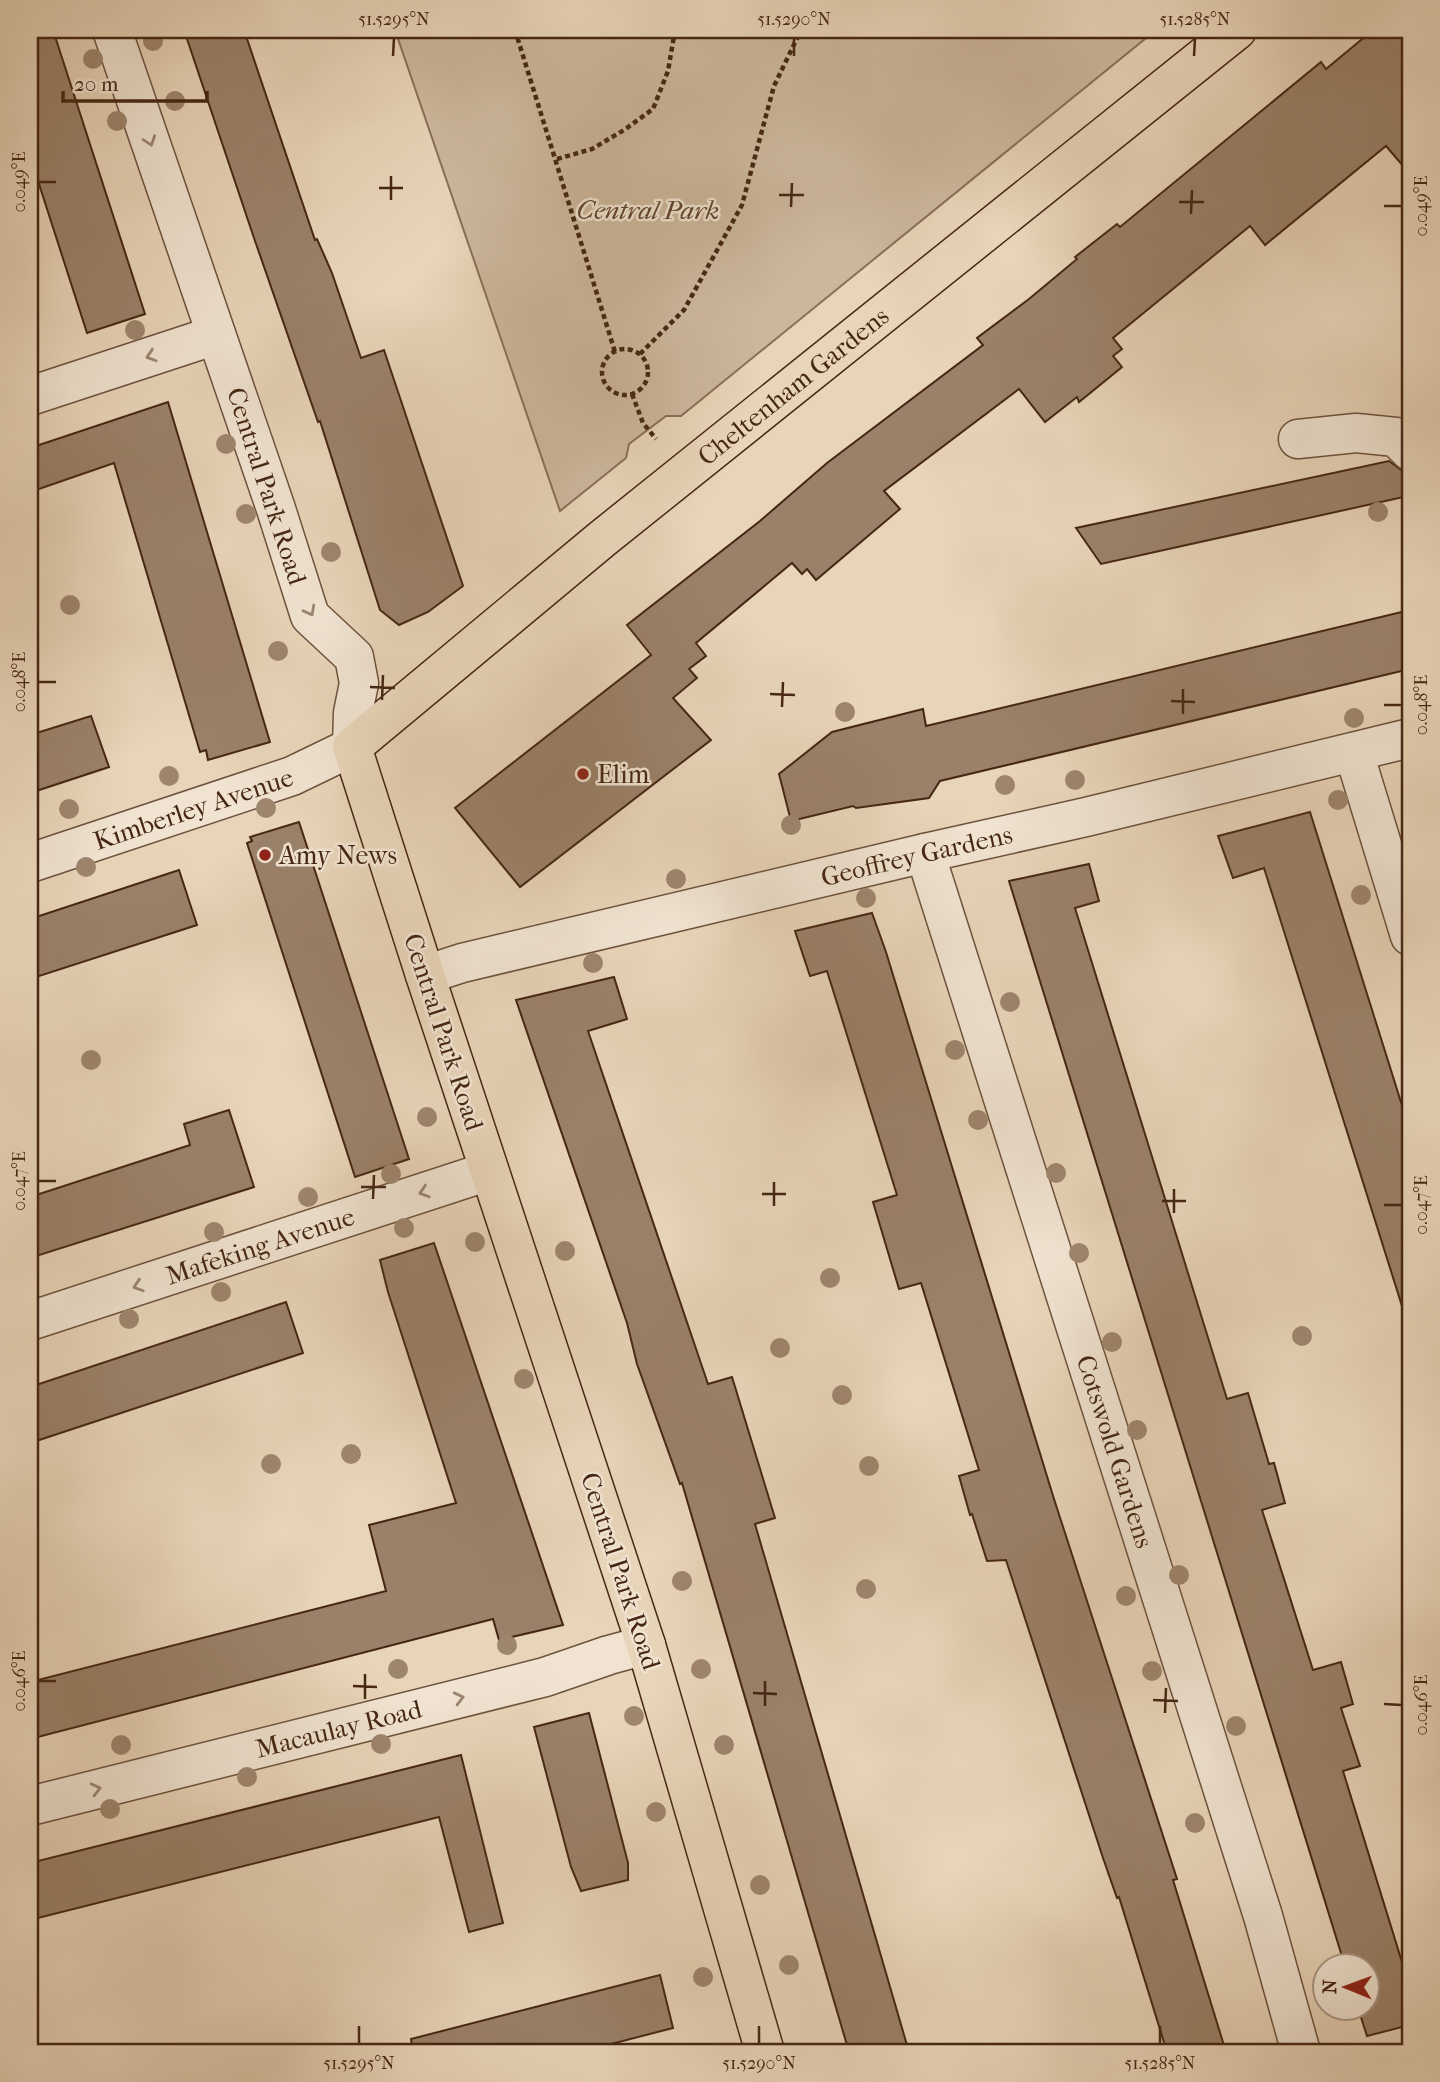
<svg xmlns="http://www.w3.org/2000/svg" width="1440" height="2082" viewBox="0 0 1440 2082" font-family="'IM FELL French Canon',serif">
  <rect width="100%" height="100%" fill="#e8d4b8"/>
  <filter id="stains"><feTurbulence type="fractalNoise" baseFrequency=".00286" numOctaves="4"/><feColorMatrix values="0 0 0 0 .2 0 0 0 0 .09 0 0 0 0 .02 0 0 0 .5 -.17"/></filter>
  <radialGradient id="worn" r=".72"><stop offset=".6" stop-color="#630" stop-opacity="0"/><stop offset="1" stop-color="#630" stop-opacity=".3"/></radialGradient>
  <!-- green -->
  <polygon fill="#ccb79c" stroke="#896f58" stroke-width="2" points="395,30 1156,30 681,416 666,416 629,444 626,458 560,511"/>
  <!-- building -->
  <g fill="#9a8169" stroke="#462714" stroke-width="2">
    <polygon points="30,30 53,30 145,314 87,333 30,156"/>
    <polygon points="184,30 244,30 315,240 317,239 332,273 361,358 384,350 463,586 428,612 399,625 380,610 320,421 318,422 254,238"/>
    <polygon points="1373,30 1410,30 1410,174 1386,146 1265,245 1250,226 1113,338 1122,349 1113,356 1122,367 1079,402 1077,397 1045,422 1019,389 884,491 900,509 816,580 807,569 802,574 792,563 696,643 706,656 689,669 697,678 673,698 711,740 520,887 455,808 651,655 627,625 760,521 827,463 983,345 977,338 1029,299 1077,259 1075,257 1117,224 1120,227 1321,62 1326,69"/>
    <polygon points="168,402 270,742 208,760 206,750 200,752 114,463 30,492 30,448"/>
    <polygon points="1389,461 1404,472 1408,496 1101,564 1076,528"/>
    <polygon points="1410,610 1410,669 940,781 929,798 856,808 853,806 791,821 779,774 832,732 923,709 926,726"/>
    <polygon points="91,716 109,767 30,793 30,735"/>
    <polygon points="1310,812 1410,1131 1410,1304 1402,1306 1264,868 1233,878 1218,836"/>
    <polygon points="299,822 409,1159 355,1177 247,843 252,841 250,837"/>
    <polygon points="1089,864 1099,901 1075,908 1227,1399 1248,1393 1269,1464 1274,1463 1285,1503 1262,1510 1313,1670 1341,1662 1353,1704 1341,1708 1360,1766 1343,1771 1410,1988 1410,2025 1367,2036 1358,2008 1367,2008 1367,1966 1345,1966 1009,881"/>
    <polygon points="179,870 197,925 30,979 30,919"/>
    <polygon points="872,913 886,952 1054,1499 1177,1879 1173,1880 1226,2052 1167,2052 1119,1897 1117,1898 1103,1858 1006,1560 987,1561 972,1514 970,1515 959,1476 979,1470 921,1283 899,1289 873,1202 897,1195 827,971 810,976 795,931"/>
    <polygon points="614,977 627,1019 588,1031 708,1384 732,1377 775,1518 755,1524 909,2052 849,2052 682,1483 680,1484 637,1364 627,1323 516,1000"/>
    <polygon points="229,1110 254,1187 30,1258 30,1197 190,1145 184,1124"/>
    <polygon points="434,1243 563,1625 499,1640 493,1619 30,1739 30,1682 386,1591 369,1525 456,1503 388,1292 380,1260"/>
    <polygon points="286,1302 303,1353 30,1443 30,1387"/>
    <polygon points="589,1713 628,1863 628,1880 581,1891 571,1867 534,1727"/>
    <polygon points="461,1755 503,1923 469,1932 439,1817 30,1920 30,1863"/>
    <polygon points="660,1975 673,2028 580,2052 413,2052 411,2039"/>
  </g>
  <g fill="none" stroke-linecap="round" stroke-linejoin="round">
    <defs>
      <g id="minor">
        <polyline points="30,396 216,335"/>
        <polyline points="1298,439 1356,433 1396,437 1410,451"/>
        <polyline points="1354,753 1410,936"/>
        <path id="s1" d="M 925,853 L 1263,1916 L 1301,2052"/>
        <path id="s2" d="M 30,863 L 292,776 L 352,747 L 353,713 L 359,683 L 354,657 L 310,616 L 276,509 L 112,30"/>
        <path id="s3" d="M 425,975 L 462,963 L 925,853 L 1086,817 L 1410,738"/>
        <path id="s4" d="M 30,1321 L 489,1171"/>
        <path id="s5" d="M 30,1806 L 545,1677 L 609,1655 L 646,1645"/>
      </g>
      <g id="major">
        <path id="s6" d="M 765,2052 L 646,1645 L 425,975 L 352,747 L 602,539 L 1237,30"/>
      </g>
    </defs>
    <!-- minor casing -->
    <use href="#minor" stroke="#6e523d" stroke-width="41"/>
    <!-- major casing -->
    <use href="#major" stroke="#462714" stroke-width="41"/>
    <!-- path -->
    <g stroke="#462714" stroke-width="4.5" stroke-dasharray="5 3.5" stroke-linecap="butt">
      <polyline points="515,30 615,352"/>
      <polyline points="557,159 592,149 624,130 653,109 668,71 675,30"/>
      <circle cx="625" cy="372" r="23"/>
      <polyline points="640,354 684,310 742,205 774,86 801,30"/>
      <polyline points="632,394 643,423 656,439"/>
    </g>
    <!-- minor -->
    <use href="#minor" stroke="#f0e3d1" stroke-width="38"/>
    <!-- major -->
    <use href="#major" stroke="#e8d4b8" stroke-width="38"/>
  </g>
  <!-- trees -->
  <g fill="#9e856d">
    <circle cx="153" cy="41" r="10"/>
    <circle cx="93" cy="59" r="10"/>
    <circle cx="175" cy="101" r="10"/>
    <circle cx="117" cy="121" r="10"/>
    <circle cx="135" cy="330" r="10"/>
    <circle cx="226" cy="444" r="10"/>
    <circle cx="1378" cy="512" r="10"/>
    <circle cx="246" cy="514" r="10"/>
    <circle cx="331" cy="552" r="10"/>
    <circle cx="70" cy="605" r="10"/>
    <circle cx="278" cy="651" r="10"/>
    <circle cx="845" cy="712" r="10"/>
    <circle cx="1354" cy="718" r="10"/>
    <circle cx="169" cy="776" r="10"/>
    <circle cx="1075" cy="780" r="10"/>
    <circle cx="1005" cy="785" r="10"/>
    <circle cx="1338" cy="800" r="10"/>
    <circle cx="266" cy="808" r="10"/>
    <circle cx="69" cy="809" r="10"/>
    <circle cx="791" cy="825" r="10"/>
    <circle cx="86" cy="867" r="10"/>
    <circle cx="676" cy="879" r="10"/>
    <circle cx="1361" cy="895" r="10"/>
    <circle cx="866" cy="898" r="10"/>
    <circle cx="593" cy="963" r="10"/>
    <circle cx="1010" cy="1002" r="10"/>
    <circle cx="955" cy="1050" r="10"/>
    <circle cx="91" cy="1060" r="10"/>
    <circle cx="427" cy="1117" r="10"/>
    <circle cx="978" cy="1120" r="10"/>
    <circle cx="1056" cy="1173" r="10"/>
    <circle cx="391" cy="1174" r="10"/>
    <circle cx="308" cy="1197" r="10"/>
    <circle cx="404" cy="1228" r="10"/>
    <circle cx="214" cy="1232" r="10"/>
    <circle cx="475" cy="1242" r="10"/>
    <circle cx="565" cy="1251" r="10"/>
    <circle cx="1079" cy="1253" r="10"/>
    <circle cx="830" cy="1278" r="10"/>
    <circle cx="221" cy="1292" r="10"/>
    <circle cx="129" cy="1319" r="10"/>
    <circle cx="1302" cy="1336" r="10"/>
    <circle cx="1112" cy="1342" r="10"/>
    <circle cx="780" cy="1348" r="10"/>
    <circle cx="524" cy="1379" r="10"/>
    <circle cx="842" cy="1395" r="10"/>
    <circle cx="1137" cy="1430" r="10"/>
    <circle cx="351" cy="1454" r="10"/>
    <circle cx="271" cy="1464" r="10"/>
    <circle cx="869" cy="1466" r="10"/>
    <circle cx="1179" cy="1575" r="10"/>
    <circle cx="682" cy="1581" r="10"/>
    <circle cx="866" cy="1589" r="10"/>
    <circle cx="1126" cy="1596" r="10"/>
    <circle cx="507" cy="1645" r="10"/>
    <circle cx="398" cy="1669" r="10"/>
    <circle cx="701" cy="1669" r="10"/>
    <circle cx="1152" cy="1671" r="10"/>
    <circle cx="634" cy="1716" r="10"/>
    <circle cx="1236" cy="1726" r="10"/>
    <circle cx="381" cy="1744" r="10"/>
    <circle cx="121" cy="1745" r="10"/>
    <circle cx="724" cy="1745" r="10"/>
    <circle cx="247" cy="1777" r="10"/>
    <circle cx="110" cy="1809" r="10"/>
    <circle cx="656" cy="1812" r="10"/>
    <circle cx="1195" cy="1823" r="10"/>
    <circle cx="760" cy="1885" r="10"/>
    <circle cx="789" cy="1965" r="10"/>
    <circle cx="703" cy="1977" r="10"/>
  </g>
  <!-- one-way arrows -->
  <defs><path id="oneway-chevron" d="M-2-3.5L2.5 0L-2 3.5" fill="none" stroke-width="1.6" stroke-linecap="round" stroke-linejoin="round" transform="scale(1.75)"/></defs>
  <g stroke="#9b8572">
    <use href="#oneway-chevron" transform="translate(150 141) rotate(71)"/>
    <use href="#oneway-chevron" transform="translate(151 356) rotate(162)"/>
    <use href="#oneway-chevron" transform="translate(310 611) rotate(62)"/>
    <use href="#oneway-chevron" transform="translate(424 1192) rotate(162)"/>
    <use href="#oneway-chevron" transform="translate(138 1286) rotate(162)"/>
    <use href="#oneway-chevron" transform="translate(459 1698) rotate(-14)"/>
    <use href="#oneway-chevron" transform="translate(96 1789) rotate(-14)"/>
  </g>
  <!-- ticks -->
  <path fill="none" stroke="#462714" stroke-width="2.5" d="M 393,56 L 394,38M 794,56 L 794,38M 1194,56 L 1195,38M 38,182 L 56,182M 379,188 L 403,188M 779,195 L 804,195M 391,200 L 391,176M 1179,202 L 1204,202M 1384,206 L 1402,206M 791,207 L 792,183M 1191,214 L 1192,190M 38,682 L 56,682M 370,687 L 395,688M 770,694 L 795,695M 382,700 L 383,675M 1171,701 L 1195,702M 1384,705 L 1402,705M 782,707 L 783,682M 1183,714 L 1183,689M 38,1181 L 56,1181M 361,1187 L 386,1187M 762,1194 L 786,1194M 373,1199 L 374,1175M 1162,1201 L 1186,1201M 1384,1205 L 1402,1205M 774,1206 L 774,1182M 1174,1213 L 1174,1189M 38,1681 L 56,1681M 353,1686 L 377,1687M 753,1693 L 777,1694M 365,1699 L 365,1674M 1153,1700 L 1178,1701M 1384,1704 L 1402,1705M 765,1706 L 765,1681M 1165,1713 L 1166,1688M 359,2044 L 359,2026M 759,2044 L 759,2026M 1160,2044 L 1160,2026"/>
  <!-- markers -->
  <g fill="#8f2418" stroke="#f0e3d1" stroke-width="2.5">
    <circle cx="583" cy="774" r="7"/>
    <circle cx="265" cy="855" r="7"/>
  </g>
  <g text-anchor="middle" stroke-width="5" stroke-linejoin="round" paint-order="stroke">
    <!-- park labels -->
    <g font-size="26" font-style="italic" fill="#61442f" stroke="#f0e3d1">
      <text x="648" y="219">Central Park</text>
    </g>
    <!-- street labels -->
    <g font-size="26" fill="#462714" stroke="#f0e3d1">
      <text dy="9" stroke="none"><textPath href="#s6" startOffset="1939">Cheltenham Gardens</textPath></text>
      <text transform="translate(267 486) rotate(72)" y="9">Central Park Road</text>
      <text dy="9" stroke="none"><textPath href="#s2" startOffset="172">Kimberley Avenue</textPath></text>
      <text dy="9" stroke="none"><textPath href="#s3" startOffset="506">Geoffrey Gardens</textPath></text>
      <text transform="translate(444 1032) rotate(72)" y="9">Central Park Road</text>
      <text dy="9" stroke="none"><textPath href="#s4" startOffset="242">Mafeking Avenue</textPath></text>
      <text dy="9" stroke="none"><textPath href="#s1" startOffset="628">Cotswold Gardens</textPath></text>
      <text transform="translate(621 1571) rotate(72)" y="9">Central Park Road</text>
      <text dy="9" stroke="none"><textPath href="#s5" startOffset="318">Macaulay Road</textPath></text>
    </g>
    <!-- poi labels -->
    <g font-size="26" fill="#462714" stroke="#f0e3d1" text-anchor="start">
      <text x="597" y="783">Elim</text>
      <text x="279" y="864">Amy News</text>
    </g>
  </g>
  <!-- margin -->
  <rect width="1440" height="2082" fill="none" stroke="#e8d4b8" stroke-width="77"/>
  <!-- north arrow -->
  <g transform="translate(1346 1987) rotate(271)"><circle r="33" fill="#f0e3d1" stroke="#ac9885" stroke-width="2"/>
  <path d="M0-5L12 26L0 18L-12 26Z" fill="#8f2418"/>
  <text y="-10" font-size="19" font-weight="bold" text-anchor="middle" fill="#462714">N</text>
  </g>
  <!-- scale -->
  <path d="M63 91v10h144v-10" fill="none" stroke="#462714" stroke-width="3.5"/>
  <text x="74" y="91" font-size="21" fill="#462714" stroke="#f0e3d1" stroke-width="5" paint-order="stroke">20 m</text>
  <rect x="38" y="38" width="1364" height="2006" fill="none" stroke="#462714" stroke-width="2.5"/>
  <g font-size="18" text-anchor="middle" fill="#462714">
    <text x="394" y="25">51.5295°N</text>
    <text x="794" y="25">51.5290°N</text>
    <text x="1195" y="25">51.5285°N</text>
    <text transform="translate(19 182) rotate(-90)" y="6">0.049°E</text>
    <text transform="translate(1421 206) rotate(-90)" y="6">0.049°E</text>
    <text transform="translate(19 682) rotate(-90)" y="6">0.048°E</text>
    <text transform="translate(1421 705) rotate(-90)" y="6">0.048°E</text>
    <text transform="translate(19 1181) rotate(-90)" y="6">0.047°E</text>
    <text transform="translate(1421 1205) rotate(-90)" y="6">0.047°E</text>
    <text transform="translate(19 1681) rotate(-90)" y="6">0.046°E</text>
    <text transform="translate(1421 1705) rotate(-90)" y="6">0.046°E</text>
    <text x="359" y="2069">51.5295°N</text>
    <text x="759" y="2069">51.5290°N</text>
    <text x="1160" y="2069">51.5285°N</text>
  </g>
  <rect width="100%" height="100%" filter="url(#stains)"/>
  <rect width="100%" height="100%" fill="url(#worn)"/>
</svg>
